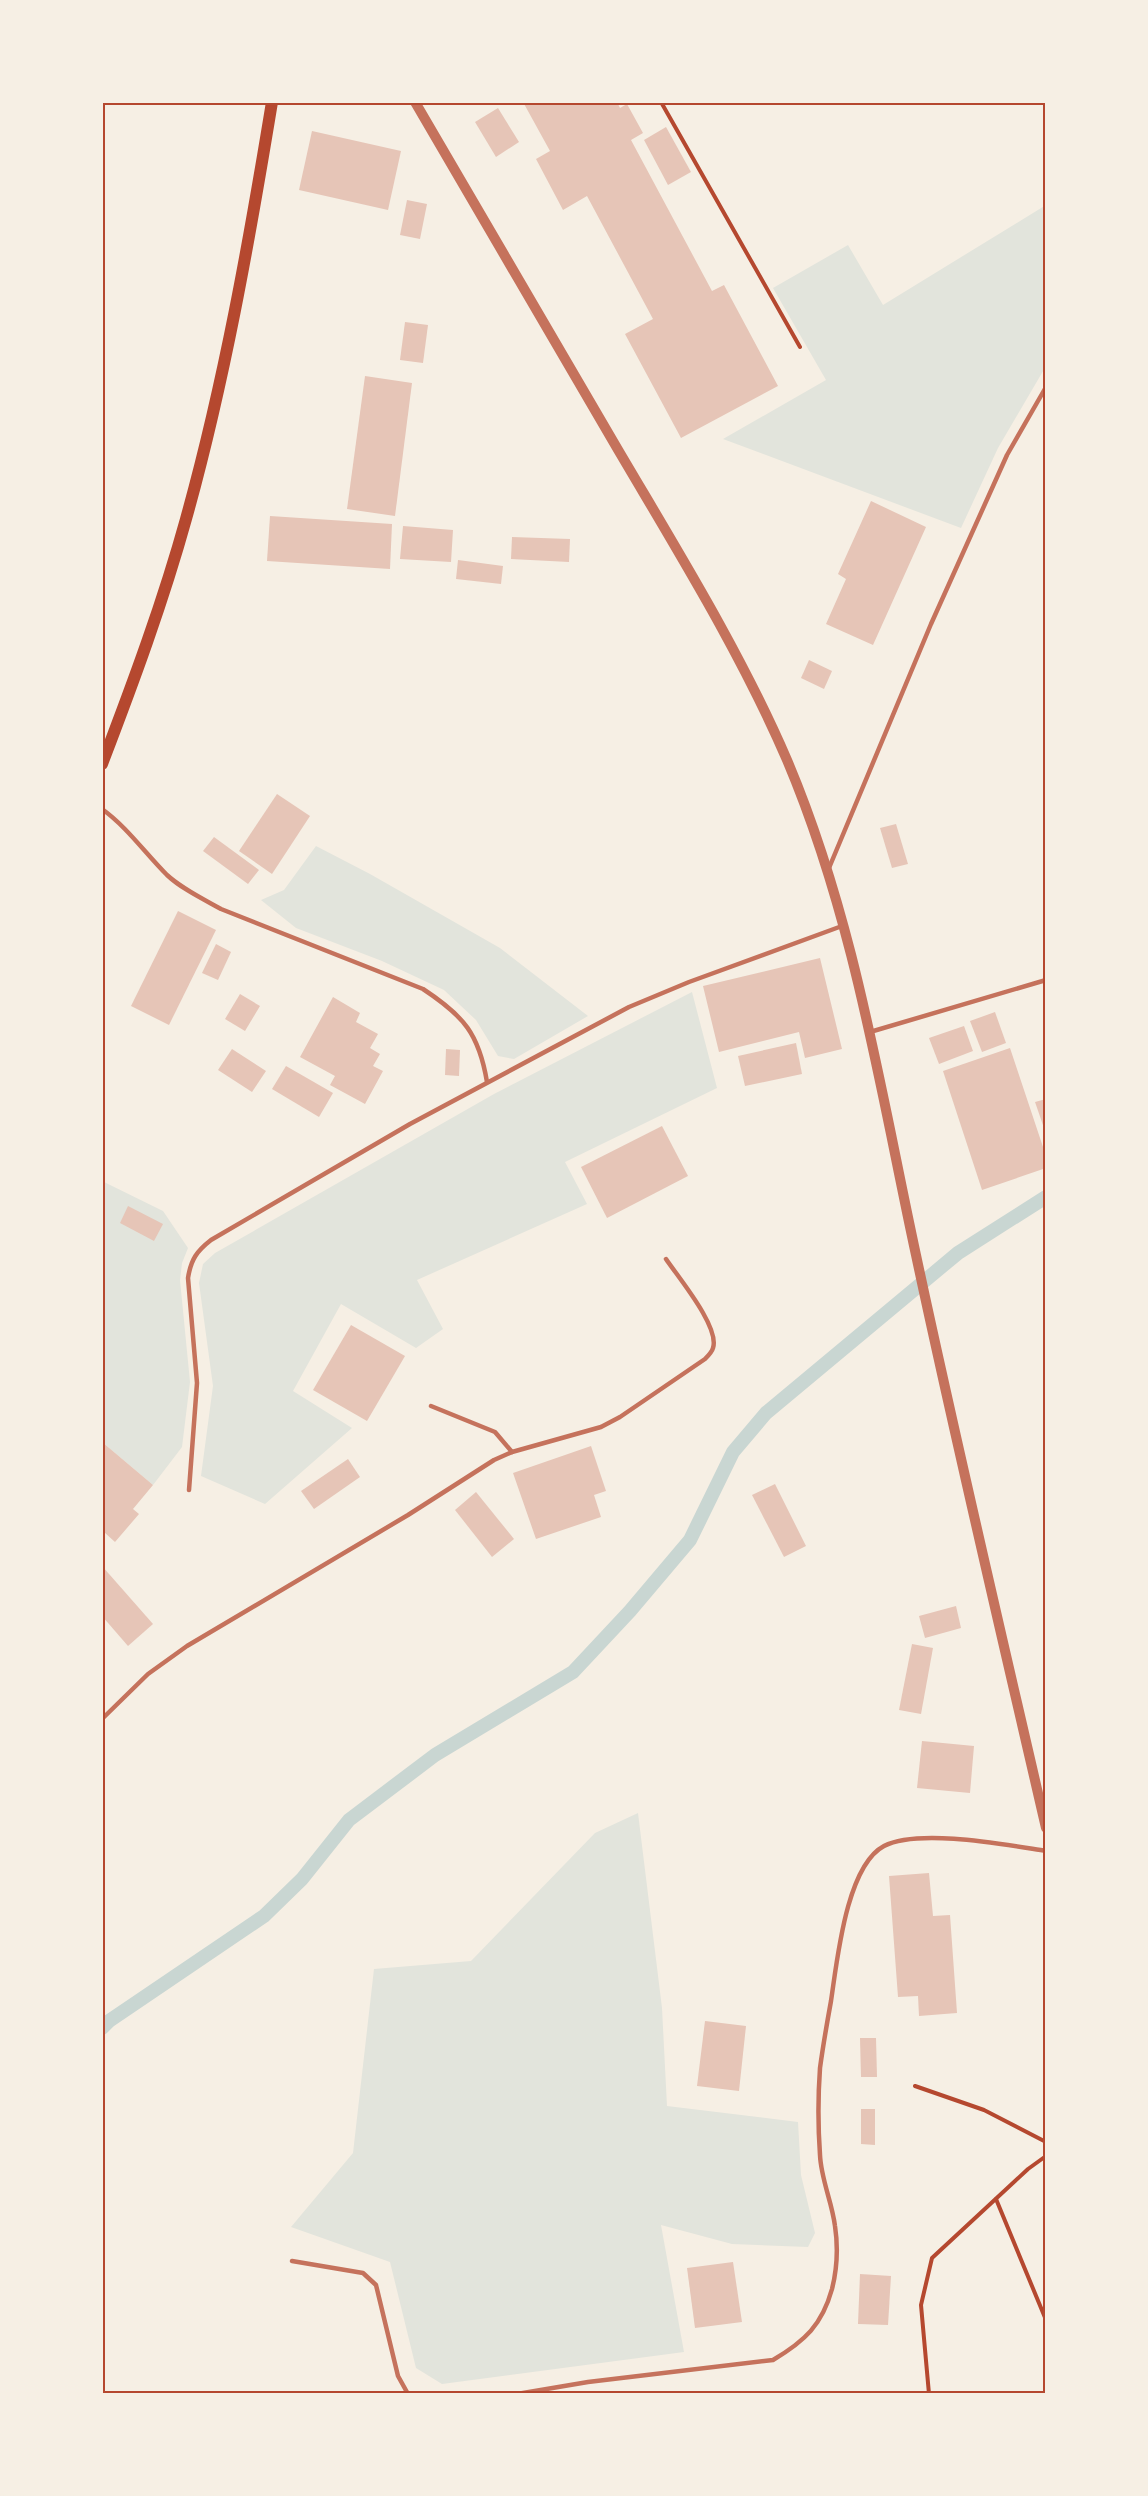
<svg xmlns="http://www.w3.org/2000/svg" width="1148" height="2496" viewBox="0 0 1148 2496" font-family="'DM Sans',sans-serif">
  <rect width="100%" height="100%" fill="#f6efe4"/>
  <!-- green -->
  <g fill="#e2e4dc">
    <polygon points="1046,205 1046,366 998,448 961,528 723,439 826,380 773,288 848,245 883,305"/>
    <polygon points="316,846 370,874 500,948 588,1016 514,1059 498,1056 476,1020 444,990 382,961 296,928 261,900 284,890"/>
    <polygon points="692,992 717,1088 565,1162 587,1204 417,1280 443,1329 416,1348 341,1304 293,1391 352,1428 265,1504 201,1476 213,1386 199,1283 203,1264 215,1253 494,1094"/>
    <polygon points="102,1181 163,1211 188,1248 182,1263 180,1280 190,1382 182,1447 153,1485 102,1442"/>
    <polygon points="638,1813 662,2008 667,2106 798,2122 801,2175 815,2233 808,2247 732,2244 661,2225 684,2352 442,2384 416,2368 390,2262 291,2227 353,2153 374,1969 471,1961 595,1833"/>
  </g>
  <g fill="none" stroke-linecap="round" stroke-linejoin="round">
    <!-- stream -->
    <polyline stroke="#c9d6d2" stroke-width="14" points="102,2028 109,2021 264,1916 302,1879 349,1820 435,1755 573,1672 630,1611 690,1540 733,1452 766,1413 958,1253 1046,1197"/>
  </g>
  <!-- building -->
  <g fill="#e6c5b7">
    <polygon points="523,102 617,102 620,108 627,104 643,133 631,140 712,291 724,285 778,386 681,438 625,334 653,319 587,196 563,210 536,159 550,151"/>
    <polygon points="498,108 519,142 496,157 475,122"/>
    <polygon points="666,127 691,172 668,185 644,140"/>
    <polygon points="312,131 401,151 388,210 299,190"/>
    <polygon points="407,200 427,204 420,239 400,235"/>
    <polygon points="405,322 428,325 423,363 400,360"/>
    <polygon points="365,376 412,383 395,516 347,509"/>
    <polygon points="871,501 926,527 873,645 826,624 846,579 838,574"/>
    <polygon points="270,516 392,524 390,569 267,561"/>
    <polygon points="403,526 453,530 451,562 400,559"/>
    <polygon points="512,537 570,539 569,562 511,559"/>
    <polygon points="458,560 503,566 501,584 456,579"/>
    <polygon points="809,660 832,671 824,689 801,678"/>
    <polygon points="277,794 310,816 272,874 239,851"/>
    <polygon points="896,824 908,864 892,868 880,828"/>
    <polygon points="214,837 259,870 248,884 203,851"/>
    <polygon points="178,911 216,930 169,1025 131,1006"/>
    <polygon points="216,944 231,952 218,980 202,973"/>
    <polygon points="820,958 842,1049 805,1058 799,1032 719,1052 703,986"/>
    <polygon points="240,994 260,1006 245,1031 225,1019"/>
    <polygon points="333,997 360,1013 356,1022 378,1034 370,1048 380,1054 373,1066 383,1071 365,1104 330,1085 335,1076 300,1057"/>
    <polygon points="995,1012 1006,1043 982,1052 970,1021"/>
    <polygon points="964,1026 973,1051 939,1064 929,1038"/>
    <polygon points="796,1043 802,1074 745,1086 738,1056"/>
    <polygon points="1010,1048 1046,1156 1046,1168 982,1190 943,1071"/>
    <polygon points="232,1049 266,1071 252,1092 218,1070"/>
    <polygon points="446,1049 460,1050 459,1076 445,1075"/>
    <polygon points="286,1066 333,1093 319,1117 272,1089"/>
    <polygon points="1046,1099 1046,1134 1035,1102"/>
    <polygon points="662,1126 688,1176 607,1218 581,1167"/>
    <polygon points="128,1206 163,1224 154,1241 120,1223"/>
    <polygon points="351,1325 405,1356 367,1421 313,1390"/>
    <polygon points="102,1442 153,1485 133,1509 139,1514 115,1542 104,1532 102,1535"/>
    <polygon points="591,1446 606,1491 594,1495 601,1517 536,1539 513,1473"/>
    <polygon points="348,1459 360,1477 314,1509 301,1491"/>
    <polygon points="775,1484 806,1546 784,1557 752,1495"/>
    <polygon points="476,1492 514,1539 492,1557 455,1510"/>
    <polygon points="102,1566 153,1624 128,1646 102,1616"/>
    <polygon points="956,1606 961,1628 925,1638 919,1616"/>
    <polygon points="912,1644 933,1648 921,1714 899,1710"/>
    <polygon points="922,1741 974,1746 970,1793 917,1788"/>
    <polygon points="929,1873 933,1916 950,1915 957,2013 919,2016 918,1996 898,1997 889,1876"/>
    <polygon points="705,2021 746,2026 739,2091 697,2086"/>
    <polygon points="860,2038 876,2038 877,2077 861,2077"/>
    <polygon points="861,2109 875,2109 875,2145 861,2144"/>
    <polygon points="733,2262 742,2322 695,2328 687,2268"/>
    <polygon points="860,2274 891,2276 888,2325 858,2324"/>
  </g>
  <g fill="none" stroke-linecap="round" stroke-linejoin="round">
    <!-- path -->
    <g stroke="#b5482f" stroke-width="4">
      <polyline points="661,102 800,347"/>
      <polyline points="915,2086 984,2110 1046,2142"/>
      <polyline points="996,2199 1046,2320"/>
      <polyline points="929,2394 921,2305 932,2258 1028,2169 1046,2156"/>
    </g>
    <!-- service -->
    <g stroke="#c5725c" stroke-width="4.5">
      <path d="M 102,809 C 127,827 145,853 167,875 C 182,889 203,899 221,909 L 423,989 C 464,1016 479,1034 487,1082"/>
      <polyline points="829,868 931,624 1007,455 1046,387"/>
      <polyline points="870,1032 1046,980"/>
      <polyline points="431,1406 495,1432 512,1452"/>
      <path d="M 189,1490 L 197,1383 L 188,1278 C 191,1259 197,1251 211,1240 L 410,1124 L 629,1007 L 689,982 L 842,926"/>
      <path d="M 102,1719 L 148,1674 L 187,1646 L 408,1515 L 494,1460 L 512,1452 L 601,1427 L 620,1417 L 705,1359 C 708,1356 712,1352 713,1348 C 720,1327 678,1277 666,1259"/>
      <polyline points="292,2261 363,2273 376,2285 398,2376 408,2394"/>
      <path d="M 517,2394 L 588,2382 L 773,2360 C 805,2341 822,2325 832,2289 C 837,2269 838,2246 835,2226 C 832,2202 821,2179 820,2155 C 818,2127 818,2096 820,2068 C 823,2046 827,2023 831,2001 C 837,1962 846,1866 884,1846 C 919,1828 1007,1845 1046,1851"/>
    </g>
    <!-- tertiary -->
    <path stroke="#c5725c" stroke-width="10" d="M 415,102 C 482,217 550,333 617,448 C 677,550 740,651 787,760 C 854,918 880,1088 916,1255 C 957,1447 1002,1637 1046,1828"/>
    <!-- secondary -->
    <path stroke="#b5482f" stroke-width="12" d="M 102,764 C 133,683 163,602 186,519 C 224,383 249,242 272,102"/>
  </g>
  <!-- border -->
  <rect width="1148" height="2496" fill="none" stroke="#f6efe4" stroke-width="207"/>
  <rect x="104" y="104" width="940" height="2288" fill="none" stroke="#b5482f" stroke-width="2"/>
</svg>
